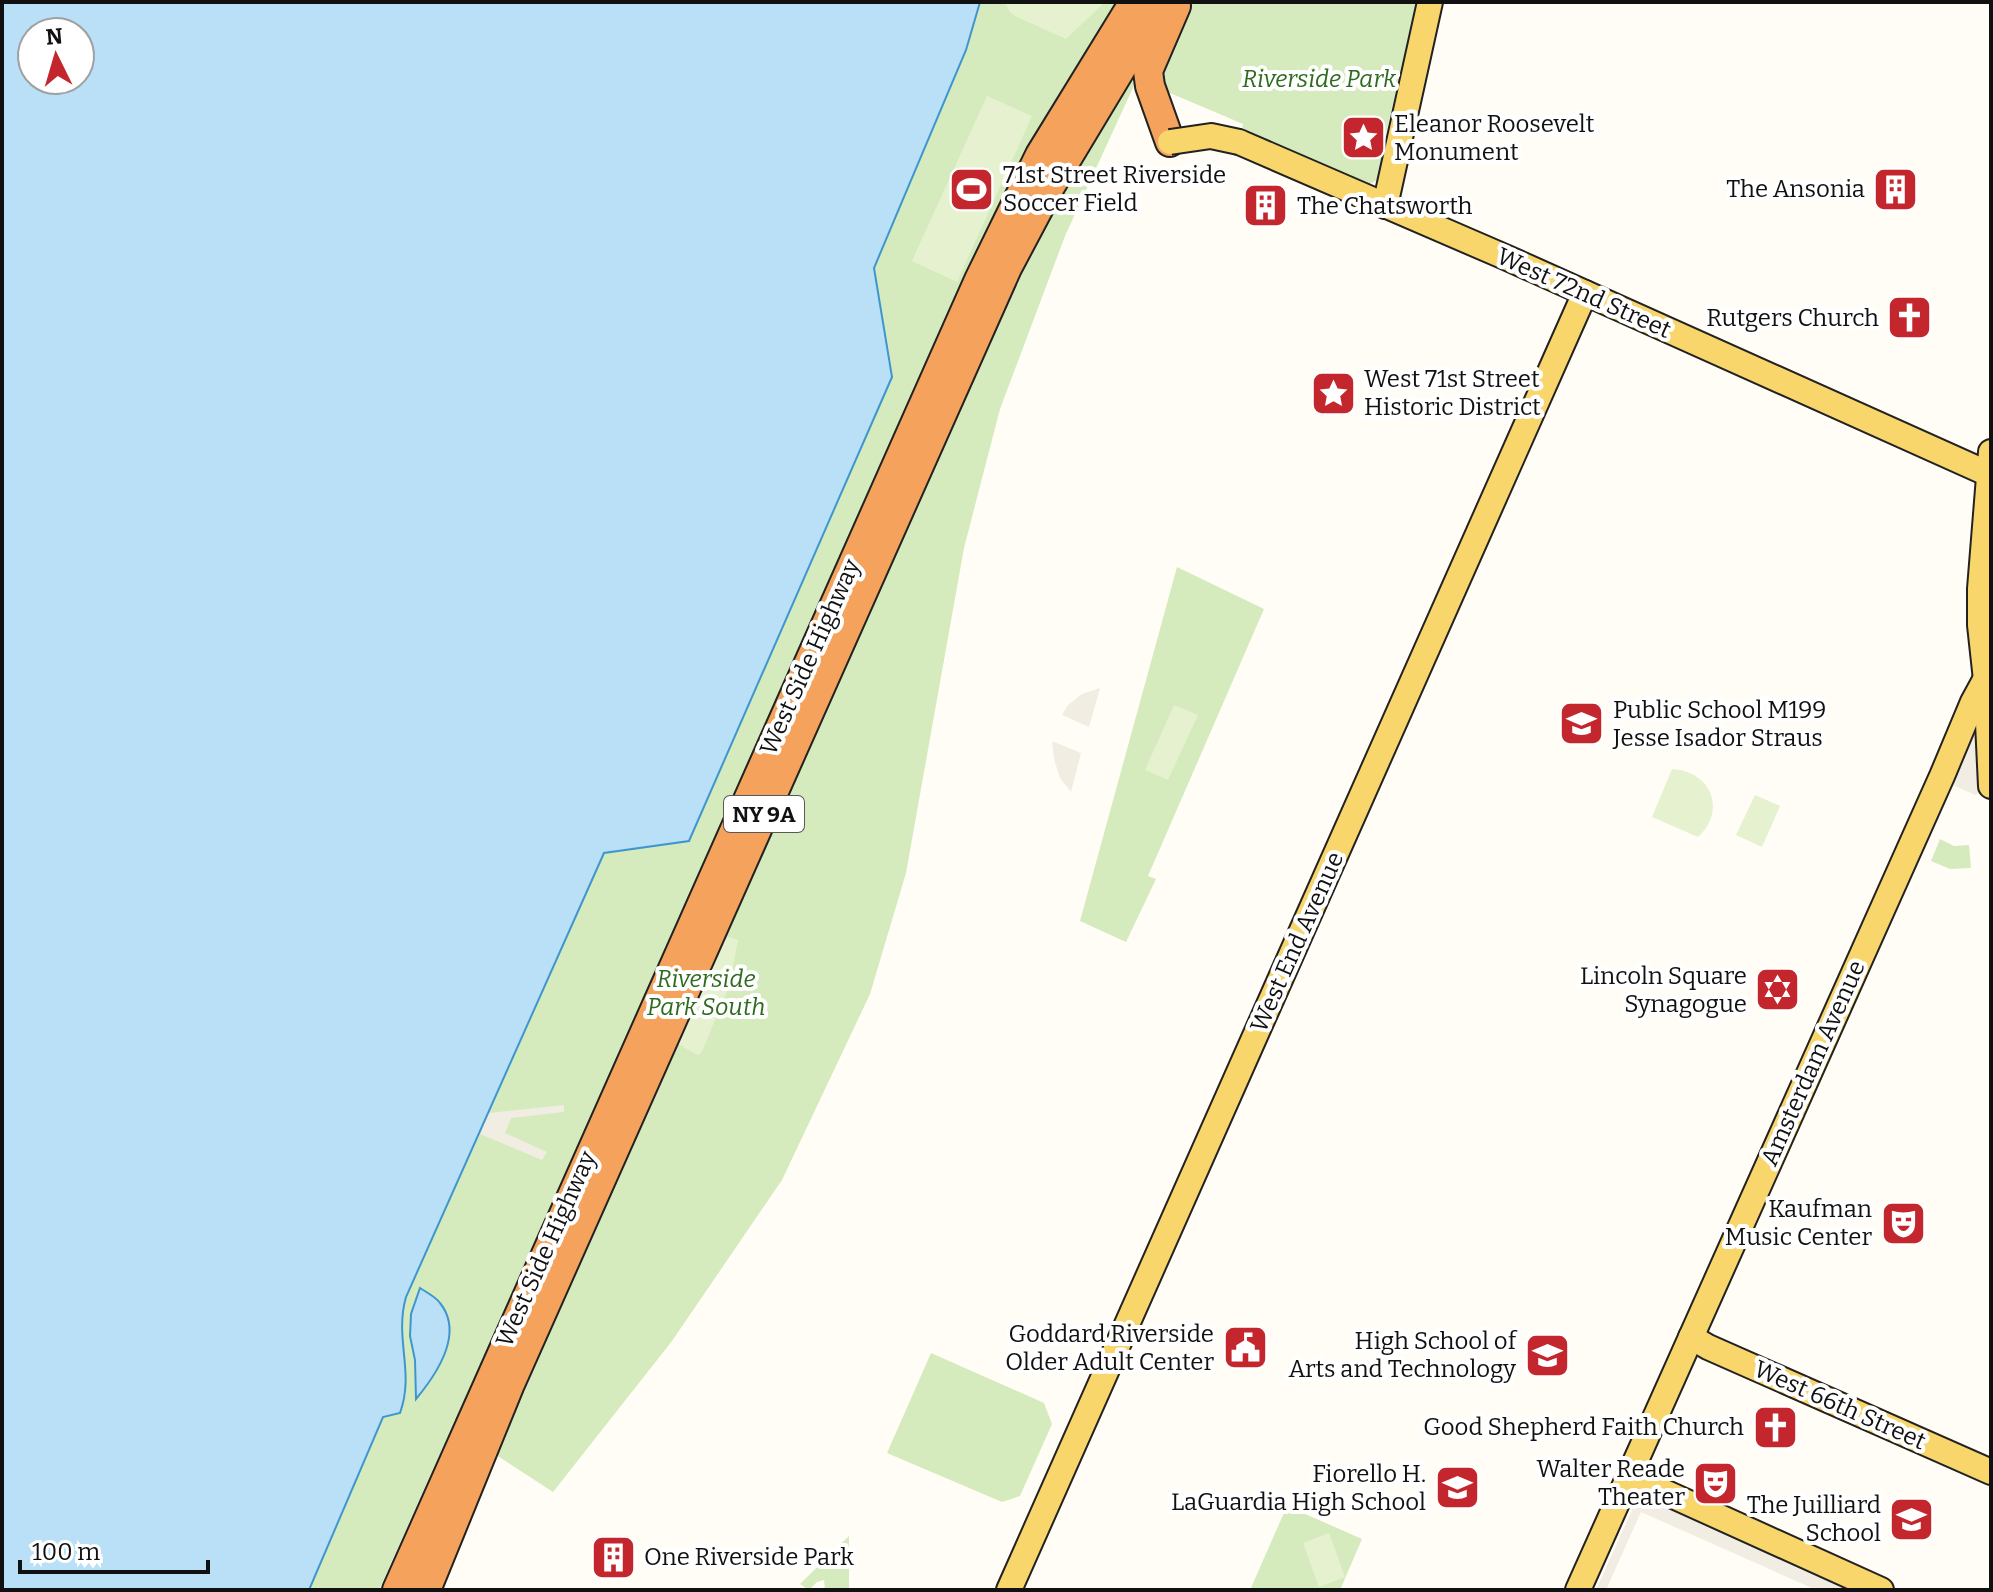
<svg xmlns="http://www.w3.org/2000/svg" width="1993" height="1592" viewBox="0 0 1993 1592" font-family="Bitter,serif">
  <rect width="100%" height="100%" fill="#fffdf5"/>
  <!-- green -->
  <g fill="#d5ebbd">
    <path d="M 980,2 L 1417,2 L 1383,146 L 1387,151 L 1380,179 L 1366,186 L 1242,129 L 1243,124 L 1137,79 L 1065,236 L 1000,409 L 964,548 L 906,873 L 870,994 L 782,1180 L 672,1341 L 553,1492 L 493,1453 L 498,1438 L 455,1420 L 379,1590 L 309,1590 L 383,1416 L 405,1399 C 408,1364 396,1331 406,1297 L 604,853 L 689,840 L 891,372 L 874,268 L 966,50 Z"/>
    <polygon points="1177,567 1264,609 1148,876 1156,879 1126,942 1080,921"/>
    <polygon points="1940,839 1954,846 1969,845 1971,868 1950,869 1931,861"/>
    <polygon points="931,1353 1044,1403 1052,1424 1020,1496 1002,1502 887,1453"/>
    <polygon points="1287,1506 1362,1539 1340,1590 1250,1590"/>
    <polygon points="849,1536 849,1590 825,1590 824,1580 817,1582 809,1590 800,1584"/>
  </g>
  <!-- pitch -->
  <g fill="#e6f2cf">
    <polygon points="1005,2 1105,2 1066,39 1015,16 1010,12"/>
    <polygon points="987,96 1032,116 957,282 912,261"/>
    <polygon points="1174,705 1198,715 1168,780 1145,770"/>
    <path d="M 1672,769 C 1711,771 1727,810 1698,837 L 1652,817 Z"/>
    <polygon points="1755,795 1780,806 1762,847 1736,835"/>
    <polygon points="726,936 738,940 730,983 702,1052 698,1055 678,1044"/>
    <polygon points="1329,1533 1345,1577 1319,1587 1303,1543"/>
  </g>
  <!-- plaza -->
  <g fill="#f1ede2">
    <polygon points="1100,688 1089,727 1062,715 1068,705 1082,694"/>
    <polygon points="1977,720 1980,788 1980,792 1975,795 1955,786 1952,780"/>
    <polygon points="1052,741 1081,753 1071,792 1060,778 1054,759"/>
    <polygon points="564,1105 564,1112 511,1118 505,1133 547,1152 542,1160 480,1134 489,1113"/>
    <polygon points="1638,1497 1646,1498 1850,1590 1814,1589 1641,1512 1606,1590 1596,1590"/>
  </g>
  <!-- water -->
  <g fill="#b9e0f7" stroke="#3f96cf" stroke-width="2" fill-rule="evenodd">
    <path d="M 2,2 L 980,2 L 966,50 L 874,268 L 892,377 L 689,841 L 604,853 L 406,1297 C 394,1339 415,1372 400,1413 L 383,1417 L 309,1590 L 2,1590 ZM 32,32 L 80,32 L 80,80 L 32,80 Z"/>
    <path d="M 420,1288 C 426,1292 436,1297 440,1303 C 465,1334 436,1375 416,1399 L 415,1360 L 410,1336 L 411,1314 Z"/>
  </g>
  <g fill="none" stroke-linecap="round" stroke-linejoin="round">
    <defs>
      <g id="major">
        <polyline points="1239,142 1505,257 1991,475"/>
        <polyline points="1385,206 1430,2"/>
        <polyline points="1991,452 1980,589 1980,625 1986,680 1991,786"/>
        <polyline points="1691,1337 1708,1347 1991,1472"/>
        <polyline points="1629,1476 1881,1590"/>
        <polyline points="1009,1590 1585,293"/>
        <polyline points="1578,1590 1942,776 1973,702 1991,669"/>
      </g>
      <g id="highway">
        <polyline points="1170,142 1150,86 1148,71 1176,6"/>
        <polyline points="397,1590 979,280 1040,155 1134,2"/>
        <polyline points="426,1590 510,1384 1007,268 1051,185 1161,2"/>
      </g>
    </defs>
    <!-- major casing -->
    <use href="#major" stroke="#222" stroke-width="28"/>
    <!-- highway casing -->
    <use href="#highway" stroke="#222" stroke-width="32"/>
    <!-- major -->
    <use href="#major" stroke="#f9d66b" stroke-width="24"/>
    <!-- highway -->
    <use href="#highway" stroke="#f5a25d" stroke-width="28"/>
    <defs>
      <polyline id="major-bridge" points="1170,142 1211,136 1239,142"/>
    </defs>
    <!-- major-bridge casing -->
    <use href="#major-bridge" stroke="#222" stroke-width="28" stroke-linecap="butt"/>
    <!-- major-bridge -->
    <use href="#major-bridge" stroke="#f9d66b" stroke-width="24"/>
  </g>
  <!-- icons -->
  <defs>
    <symbol id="sight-square" viewBox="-11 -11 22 22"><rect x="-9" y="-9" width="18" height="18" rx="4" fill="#c4262e" stroke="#fff"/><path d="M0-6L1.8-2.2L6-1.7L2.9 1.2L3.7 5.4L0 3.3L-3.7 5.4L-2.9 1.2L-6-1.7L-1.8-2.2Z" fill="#fff"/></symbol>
    <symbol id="stadium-square" viewBox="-11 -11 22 22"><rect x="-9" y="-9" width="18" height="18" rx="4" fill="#c4262e" stroke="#fff"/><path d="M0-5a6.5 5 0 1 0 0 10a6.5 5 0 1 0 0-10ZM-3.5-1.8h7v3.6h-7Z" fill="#fff"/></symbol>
    <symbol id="building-square" viewBox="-11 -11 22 22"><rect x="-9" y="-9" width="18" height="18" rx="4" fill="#c4262e" stroke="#fff"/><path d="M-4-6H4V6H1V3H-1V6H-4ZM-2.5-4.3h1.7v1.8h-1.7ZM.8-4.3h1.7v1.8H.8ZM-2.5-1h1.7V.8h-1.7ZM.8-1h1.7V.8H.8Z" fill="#fff"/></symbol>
    <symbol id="church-square" viewBox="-11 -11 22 22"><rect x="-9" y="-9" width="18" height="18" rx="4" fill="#c4262e" stroke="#fff"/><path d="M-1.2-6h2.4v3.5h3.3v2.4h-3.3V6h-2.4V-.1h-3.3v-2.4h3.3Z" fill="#fff"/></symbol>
    <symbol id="school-square" viewBox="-11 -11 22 22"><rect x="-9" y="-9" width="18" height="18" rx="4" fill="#c4262e" stroke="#fff"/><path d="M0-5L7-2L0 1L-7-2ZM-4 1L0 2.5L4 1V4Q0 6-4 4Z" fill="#fff"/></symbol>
    <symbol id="synagogue-square" viewBox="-11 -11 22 22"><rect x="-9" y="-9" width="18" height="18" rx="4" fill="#c4262e" stroke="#fff"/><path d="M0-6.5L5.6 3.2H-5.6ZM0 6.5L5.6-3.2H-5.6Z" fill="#fff"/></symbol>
    <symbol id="theatre-square" viewBox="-11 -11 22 22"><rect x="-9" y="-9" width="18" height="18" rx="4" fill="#c4262e" stroke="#fff"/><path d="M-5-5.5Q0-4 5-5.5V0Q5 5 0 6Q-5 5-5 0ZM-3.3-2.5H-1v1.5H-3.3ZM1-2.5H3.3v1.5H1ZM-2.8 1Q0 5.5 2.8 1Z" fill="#fff"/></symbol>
    <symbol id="civic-square" viewBox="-11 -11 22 22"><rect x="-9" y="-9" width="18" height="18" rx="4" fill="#c4262e" stroke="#fff"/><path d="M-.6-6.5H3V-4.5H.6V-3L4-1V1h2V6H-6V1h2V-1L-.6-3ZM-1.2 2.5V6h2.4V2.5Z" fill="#fff"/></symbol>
    <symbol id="university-square" viewBox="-11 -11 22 22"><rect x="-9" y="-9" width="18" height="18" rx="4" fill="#c4262e" stroke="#fff"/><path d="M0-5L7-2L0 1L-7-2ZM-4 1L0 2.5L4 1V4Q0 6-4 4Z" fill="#fff"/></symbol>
  </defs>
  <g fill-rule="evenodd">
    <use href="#sight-square" x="1338" y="112" width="51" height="51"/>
    <use href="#stadium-square" x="946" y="164" width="51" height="51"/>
    <use href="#building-square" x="1870" y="164" width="51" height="51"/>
    <use href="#building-square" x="1240" y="180" width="51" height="51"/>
    <use href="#church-square" x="1884" y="292" width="51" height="51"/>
    <use href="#sight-square" x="1308" y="368" width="51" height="51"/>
    <use href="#school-square" x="1556" y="698" width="51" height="51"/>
    <use href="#synagogue-square" x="1752" y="964" width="51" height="51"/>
    <use href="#theatre-square" x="1878" y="1198" width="51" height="51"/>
    <use href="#civic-square" x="1220" y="1322" width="51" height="51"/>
    <use href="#school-square" x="1522" y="1330" width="51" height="51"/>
    <use href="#church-square" x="1750" y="1402" width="51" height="51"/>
    <use href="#theatre-square" x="1690" y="1458" width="51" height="51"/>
    <use href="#school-square" x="1432" y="1462" width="51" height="51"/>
    <use href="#university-square" x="1886" y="1494" width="51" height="51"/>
    <use href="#building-square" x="588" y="1532" width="51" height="51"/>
  </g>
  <g text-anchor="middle" stroke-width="8" stroke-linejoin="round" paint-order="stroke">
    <!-- shield labels -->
    <rect fill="#fff" stroke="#585858" stroke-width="2" x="724" y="796" width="80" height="36" rx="6"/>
    <g font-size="22" font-weight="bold" fill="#111">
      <text x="764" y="822">NY 9A</text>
    </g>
    <!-- park labels -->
    <g font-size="24" font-style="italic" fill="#2f6b1f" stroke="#fff">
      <text x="1319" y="87">Riverside Park</text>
      <text x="706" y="987">Riverside<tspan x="706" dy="28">Park South</tspan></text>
    </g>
    <!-- poi labels -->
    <g font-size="24" fill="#111" stroke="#fff" text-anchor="end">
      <text x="1394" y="132" text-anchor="start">Eleanor Roosevelt<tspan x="1394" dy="28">Monument</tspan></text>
      <text x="1003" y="183" text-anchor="start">71st Street Riverside<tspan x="1003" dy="28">Soccer Field</tspan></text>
      <text x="1865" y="197">The Ansonia</text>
      <text x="1297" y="214" text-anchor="start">The Chatsworth</text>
      <text x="1879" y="326">Rutgers Church</text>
      <text x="1364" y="387" text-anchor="start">West 71st Street<tspan x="1364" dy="28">Historic District</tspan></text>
      <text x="1613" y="718" text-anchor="start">Public School M199<tspan x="1613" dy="28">Jesse Isador Straus</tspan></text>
      <text x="1747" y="984">Lincoln Square<tspan x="1747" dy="28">Synagogue</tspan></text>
      <text x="1872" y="1217">Kaufman<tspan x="1872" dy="28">Music Center</tspan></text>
      <text x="1214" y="1342">Goddard Riverside<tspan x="1214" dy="28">Older Adult Center</tspan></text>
      <text x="1516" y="1349">High School of<tspan x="1516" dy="28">Arts and Technology</tspan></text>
      <text x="1744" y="1435">Good Shepherd Faith Church</text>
      <text x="1685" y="1477">Walter Reade<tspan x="1685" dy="28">Theater</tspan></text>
      <text x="1426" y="1482">Fiorello H.<tspan x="1426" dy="28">LaGuardia High School</tspan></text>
      <text x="1881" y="1513">The Juilliard<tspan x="1881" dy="28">School</tspan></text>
      <text x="644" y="1565" text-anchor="start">One Riverside Park</text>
    </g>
    <!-- street labels -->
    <g font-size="24" fill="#111" stroke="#fff">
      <text transform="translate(1584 293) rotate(24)" y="8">West 72nd Street</text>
      <text transform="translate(810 657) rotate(-66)" y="8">West Side Highway</text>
      <text transform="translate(1297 942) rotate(-66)" y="8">West End Avenue</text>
      <text transform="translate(1813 1063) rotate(-66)" y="8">Amsterdam Avenue</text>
      <text transform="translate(546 1249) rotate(-66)" y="8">West Side Highway</text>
      <text transform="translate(1840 1405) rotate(24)" y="8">West 66th Street</text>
    </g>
  </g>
  <!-- border -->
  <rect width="1993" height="1592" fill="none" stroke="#111111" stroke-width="8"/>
  <!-- north arrow -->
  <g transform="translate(56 56) rotate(355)"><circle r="38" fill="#ffffff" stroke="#a0a0a0" stroke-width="2"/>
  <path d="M0-6L14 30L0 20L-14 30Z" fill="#c4262e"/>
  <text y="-12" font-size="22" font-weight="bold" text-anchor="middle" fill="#111111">N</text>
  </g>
  <!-- scale -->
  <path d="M20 1560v12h188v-12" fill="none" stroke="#111111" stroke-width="4"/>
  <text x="32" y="1560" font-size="24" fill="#111111" stroke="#ffffff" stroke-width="6" paint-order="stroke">100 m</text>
</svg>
